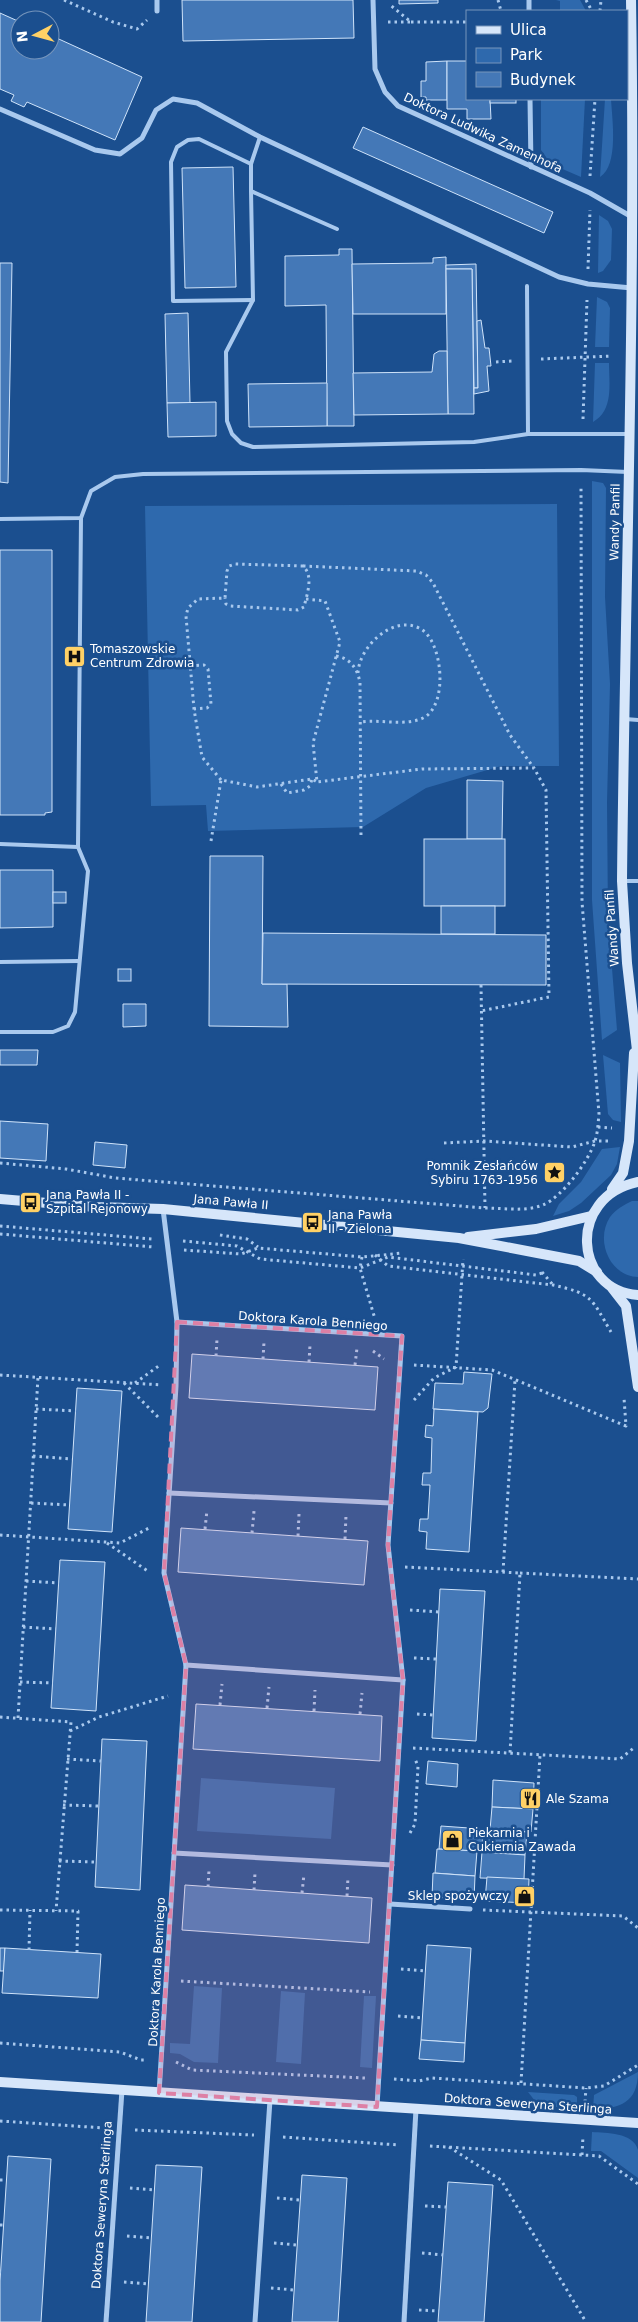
<svg xmlns="http://www.w3.org/2000/svg" width="638" height="2322" viewBox="0 0 638 2322" font-family="'DejaVu Sans',sans-serif">
  <rect width="100%" height="100%" fill="#1b4f8f"/>
  <!-- green -->
  <g fill="#2e69ad">
    <polygon points="556,0 580,0 586,11 560,11 560,1"/>
    <polygon points="541,99 585,99 581,177 551,164 541,150"/>
    <path d="M 605,99 L 611,99 C 612,119 619,165 600,177 Z"/>
    <polygon points="599,215 608,221 612,229 611,260 603,271 598,273"/>
    <polygon points="597,297 607,302 610,308 609,347 595,347"/>
    <path d="M 595,363 L 609,363 C 609,384 614,410 593,422 Z"/>
    <polygon points="592,481 603,483 606,488 605,597 610,684 607,802 608,919 617,1030 602,1040 592,900"/>
    <polygon points="557,504 559,766 501,766 426,788 363,827 208,831 206,805 151,806 145,506"/>
    <polygon points="603,1055 620,1063 621,1122 613,1120 608,1114"/>
    <polygon points="620,1147 617,1164 611,1175 581,1203 569,1211 553,1216 559,1204 581,1182 602,1149"/>
    <path d="M 632,1201 L 638,1201 L 638,1277 C 609,1276 595,1240 610,1217 C 616,1209 624,1205 632,1201 Z"/>
    <polygon points="201,1778 335,1788 331,1839 197,1831"/>
    <polygon points="194,1986 222,1988 218,2063 194,2062 180,2054 170,2053 170,2043 190,2044"/>
    <polygon points="281,1991 305,1993 301,2064 276,2062"/>
    <polygon points="364,1996 376,1996 372,2068 360,2067"/>
    <path d="M 638,2072 C 638,2102 620,2109 593,2109 L 594,2095 Z"/>
    <polygon points="528,2092 574,2095 577,2097 577,2108 539,2106"/>
    <path d="M 592,2132 C 606,2133 633,2132 638,2150 C 638,2157 638,2170 638,2178 L 601,2151 L 591,2151 Z"/>
  </g>
  <!-- building -->
  <g fill="#4478b7" stroke="#cfe3fa">
    <polygon points="182,0 353,0 354,38 183,41"/>
    <polygon points="399,0 438,0 438,3 399,4"/>
    <polygon points="0,13 20,22 20,50 50,50 50,35 142,77 115,140 27,102 24,107 11,101 14,95 0,89"/>
    <polygon points="447,61 447,100 426,100 426,97 421,97 421,81 426,81 426,62"/>
    <polygon points="447,61 467,61 467,99 490,99 491,119 467,119 467,109 447,109"/>
    <rect x="490" y="99" width="26" height="4"/>
    <polygon points="363,127 553,212 544,233 353,148"/>
    <polygon points="233,167 236,287 185,288 182,168"/>
    <polygon points="339,249 352,249 354,426 327,426 326,305 285,306 285,256 339,255"/>
    <polygon points="446,257 446,314 353,314 352,264 433,263 433,258"/>
    <polygon points="0,263 12,263 8,483 0,482"/>
    <polygon points="476,264 478,388 474,388 472,269 446,269 446,265"/>
    <polygon points="446,269 472,269 474,414 448,414"/>
    <polygon points="188,313 190,403 167,403 165,314"/>
    <polygon points="481,320 485,348 489,348 491,366 487,366 489,391 474,394 474,388 478,388 477,321"/>
    <polygon points="439,351 447,351 448,414 354,415 353,373 432,372 434,354"/>
    <polygon points="327,383 327,426 249,427 248,384"/>
    <polygon points="216,402 216,436 168,437 167,403"/>
    <polygon points="0,550 52,550 52,812 45,813 45,815 0,815"/>
    <polygon points="467,780 503,781 502,839 467,839"/>
    <rect x="424" y="839" width="81" height="67"/>
    <polygon points="210,856 263,856 262,984 287,984 288,1027 209,1026"/>
    <polygon points="0,870 53,870 53,927 0,928"/>
    <rect x="53" y="892" width="13" height="11"/>
    <rect x="441" y="906" width="54" height="28"/>
    <polygon points="263,933 546,935 546,985 262,984"/>
    <rect x="118" y="969" width="13" height="12"/>
    <polygon points="123,1004 146,1004 146,1026 123,1027"/>
    <polygon points="0,1050 38,1050 37,1065 0,1065"/>
    <polygon points="0,1121 48,1124 46,1161 0,1158"/>
    <polygon points="95,1142 127,1145 125,1168 93,1165"/>
    <polygon points="192,1354 378,1367 375,1410 189,1398"/>
    <polygon points="464,1372 492,1374 488,1408 483,1412 433,1409 435,1383 463,1384"/>
    <polygon points="77,1388 122,1391 112,1532 68,1529"/>
    <polygon points="434,1409 478,1412 469,1552 426,1549 427,1532 419,1531 420,1519 428,1519 430,1485 422,1485 423,1473 431,1473 432,1438 425,1437 426,1425 433,1426"/>
    <polygon points="181,1528 368,1541 364,1585 178,1572"/>
    <polygon points="60,1560 105,1562 96,1711 51,1708"/>
    <polygon points="440,1589 485,1591 476,1741 432,1738"/>
    <polygon points="196,1704 382,1716 380,1761 193,1749"/>
    <polygon points="102,1739 147,1741 140,1890 95,1887"/>
    <polygon points="428,1761 458,1764 457,1787 426,1784"/>
    <polygon points="493,1780 534,1783 533,1809 492,1807"/>
    <polygon points="492,1807 533,1809 531,1832 490,1830"/>
    <polygon points="441,1826 483,1829 482,1847 477,1847 477,1851 439,1849"/>
    <polygon points="483,1829 527,1832 525,1855 482,1852"/>
    <polygon points="437,1849 477,1851 475,1876 435,1873"/>
    <polygon points="482,1852 525,1855 524,1879 480,1878"/>
    <polygon points="433,1873 475,1876 474,1900 432,1897"/>
    <polygon points="487,1877 529,1879 528,1903 485,1901"/>
    <polygon points="185,1885 372,1898 369,1943 182,1930"/>
    <polygon points="427,1945 471,1948 465,2043 421,2040"/>
    <polygon points="0,1948 5,1948 4,1971 0,1971"/>
    <polygon points="5,1948 101,1954 98,1998 2,1993"/>
    <polygon points="421,2040 465,2043 464,2062 419,2059"/>
    <polygon points="8,2156 51,2159 41,2322 0,2322 0,2281"/>
    <polygon points="156,2165 202,2167 192,2322 146,2322"/>
    <polygon points="302,2175 347,2178 338,2322 292,2322"/>
    <polygon points="448,2182 493,2185 484,2322 438,2322"/>
  </g>
  <g fill="none" stroke-linecap="round" stroke-linejoin="round">
    <!-- path -->
    <g stroke="#a9c9ee" stroke-width="3" stroke-dasharray="2.5 4" stroke-linecap="butt">
      <polyline points="64,0 113,22 137,29 147,20"/>
      <polyline points="498,0 501,11"/>
      <polyline points="586,0 592,11"/>
      <polyline points="600,11 601,0"/>
      <polyline points="388,22 411,22 389,4"/>
      <polyline points="411,22 467,22"/>
      <polyline points="590,176 595,99"/>
      <polyline points="588,269 590,210"/>
      <polyline points="541,359 612,356"/>
      <polyline points="496,362 513,361"/>
      <polyline points="583,419 587,300"/>
      <polyline points="303,566 416,571 426,575 433,583 510,735 534,768"/>
      <polyline points="306,599 325,601 340,642 313,743 317,782 422,769 534,768 546,790 549,997 481,1011"/>
      <path d="M 336,656 C 351,658 358,670 360,683 L 361,838"/>
      <polyline points="190,666 204,665 208,669 211,704 207,708 194,709"/>
      <path d="M 358,673 C 359,647 392,615 419,628 C 442,638 449,702 425,717 C 407,727 380,719 361,722"/>
      <path d="M 221,780 L 202,757 L 194,709 L 186,616 L 188,608 L 198,599 L 225,598 L 227,571 L 229,566 L 235,564 L 303,566 C 314,576 307,594 304,607 L 298,610 L 230,606 L 226,604 L 225,598"/>
      <polyline points="281,784 287,793 304,790 310,786 312,779"/>
      <polyline points="211,841 221,780 257,787 312,779 317,782"/>
      <polyline points="481,985 485,1208"/>
      <polyline points="598,1127 612,1128"/>
      <polyline points="444,1143 484,1141 572,1147 595,1141 612,1141"/>
      <path d="M 0,1163 L 66,1169 L 115,1178 L 485,1208 C 504,1208 525,1212 543,1205 C 562,1197 589,1161 595,1141 C 598,1132 598,1123 599,1114 L 582,902 L 581,485"/>
      <polyline points="0,1226 152,1239"/>
      <polyline points="0,1234 153,1247"/>
      <polyline points="220,1235 247,1239 258,1247"/>
      <polyline points="183,1241 237,1246 260,1259 360,1268 388,1257 536,1275 542,1273"/>
      <polyline points="184,1250 241,1254 258,1248 362,1257 403,1253"/>
      <path d="M 375,1255 L 388,1266 L 553,1285 C 593,1294 591,1298 611,1332"/>
      <polyline points="362,1257 360,1268 375,1319"/>
      <polyline points="542,1272 553,1285"/>
      <polyline points="373,1351 384,1359"/>
      <polyline points="216,1356 217,1339"/>
      <polyline points="263,1359 264,1342"/>
      <polyline points="309,1362 310,1345"/>
      <polyline points="355,1365 357,1348"/>
      <polyline points="414,1365 492,1370 626,1426 624,1398"/>
      <polyline points="0,1375 162,1385"/>
      <polyline points="124,1383 158,1417"/>
      <polyline points="135,1383 160,1365"/>
      <polyline points="414,1400 434,1378 456,1367 463,1259"/>
      <polyline points="36,1409 76,1411"/>
      <polyline points="33,1456 72,1459"/>
      <polyline points="31,1503 69,1505"/>
      <polyline points="205,1529 207,1510"/>
      <polyline points="252,1533 254,1511"/>
      <polyline points="0,1535 120,1543 151,1527"/>
      <polyline points="298,1536 299,1514"/>
      <polyline points="345,1539 346,1515"/>
      <polyline points="107,1543 149,1572"/>
      <polyline points="405,1567 520,1573 510,1753"/>
      <polyline points="503,1572 515,1380"/>
      <polyline points="520,1573 638,1579"/>
      <polyline points="26,1581 59,1583"/>
      <polyline points="410,1610 439,1612"/>
      <polyline points="23,1627 56,1629"/>
      <polyline points="414,1658 436,1659"/>
      <polyline points="20,1682 53,1683"/>
      <polyline points="220,1705 222,1684"/>
      <polyline points="267,1708 269,1687"/>
      <polyline points="314,1711 315,1690"/>
      <polyline points="360,1714 362,1693"/>
      <polyline points="417,1714 433,1715"/>
      <polyline points="0,1717 71,1722 56,1911"/>
      <polyline points="18,1718 38,1377"/>
      <polyline points="70,1731 99,1717 168,1696"/>
      <polyline points="413,1748 620,1759 635,1747"/>
      <polyline points="67,1759 101,1761"/>
      <polyline points="63,1805 99,1806"/>
      <polyline points="410,1833 415,1824 418,1766 415,1759"/>
      <polyline points="59,1861 96,1862"/>
      <polyline points="208,1887 209,1870"/>
      <polyline points="254,1890 255,1873"/>
      <polyline points="302,1893 304,1874"/>
      <polyline points="347,1896 348,1877"/>
      <polyline points="0,1910 78,1911 77,1952"/>
      <polyline points="483,1910 623,1916 638,1928"/>
      <polyline points="29,1950 30,1910"/>
      <polyline points="401,1969 425,1971"/>
      <polyline points="181,1981 370,1992"/>
      <polyline points="398,2016 422,2018"/>
      <polyline points="0,2043 120,2052 141,2060 147,2060"/>
      <polyline points="176,2062 192,2070 365,2078"/>
      <polyline points="394,2079 419,2081 432,2078 586,2088 604,2086 638,2065"/>
      <polyline points="521,2083 540,1755"/>
      <polyline points="585,2102 586,2088"/>
      <polyline points="0,2121 104,2128"/>
      <polyline points="135,2130 254,2135"/>
      <polyline points="283,2137 399,2145"/>
      <polyline points="430,2146 599,2156 638,2184"/>
      <polyline points="449,2147 501,2180 586,2322"/>
      <polyline points="582,2155 583,2136"/>
      <polyline points="0,2180 6,2180"/>
      <polyline points="130,2188 155,2190"/>
      <polyline points="277,2198 300,2200"/>
      <polyline points="425,2206 446,2207"/>
      <polyline points="0,2225 3,2225"/>
      <polyline points="127,2236 152,2238"/>
      <polyline points="274,2243 297,2245"/>
      <polyline points="422,2253 443,2255"/>
      <polyline points="0,2272 1,2272"/>
      <polyline points="124,2282 149,2284"/>
      <polyline points="271,2288 294,2290"/>
      <polyline points="419,2310 439,2311"/>
    </g>
    <!-- lane -->
    <g stroke="#a9c9ee" stroke-width="4">
      <polyline points="251,164 260,137"/>
      <polyline points="251,191 251,164 199,139 188,140 177,147 171,162 173,301 253,300"/>
      <polyline points="337,229 251,191 253,300 226,352 227,421 232,434 241,443 253,447 474,442 528,434 629,434"/>
      <polyline points="527,286 528,434"/>
      <polyline points="0,519 81,518 91,491 115,477 143,474 581,470 628,472"/>
      <polyline points="625,719 638,720"/>
      <polyline points="0,844 78,847 88,871 75,1012 68,1026 53,1032 0,1032"/>
      <polyline points="78,847 81,518"/>
      <polyline points="624,881 638,881"/>
      <polyline points="0,962 79,961"/>
    </g>
    <!-- street -->
    <g stroke="#a9c9ee" stroke-width="5">
      <polyline points="157,0 157,11"/>
      <polyline points="373,0 375,69 385,92 398,106 590,193 632,217"/>
      <polyline points="529,0 529,11"/>
      <polyline points="530,99 531,167"/>
      <polyline points="0,109 95,150 120,154 142,138 156,110 173,99 197,103 260,137 559,277 588,284 632,288"/>
      <polyline points="177,1322 402,1336 388,1545 403,1680 377,2106"/>
      <polyline points="169,1493 391,1503"/>
      <polyline points="186,1665 403,1680"/>
      <polyline points="174,1853 392,1865"/>
      <polyline points="390,1904 470,1909"/>
      <polyline points="159,2093 186,1665 164,1573 176,1386 177,1322 163,1209"/>
      <polyline points="106,2322 122,2090"/>
      <polyline points="255,2322 270,2100"/>
      <polyline points="404,2322 416,2109"/>
    </g>
    <!-- secondary -->
    <g stroke="#d6e6fa" stroke-width="10">
      <path d="M 631,0 C 636,294 625,587 622,881 L 627,963 L 638,1059"/>
      <path d="M 638,1182 C 566,1197 574,1291 638,1295"/>
      <polyline points="612,1189 623,1173 629,1141 634,1053"/>
      <polyline points="0,1199 95,1207 163,1209 459,1238 579,1261 597,1272"/>
      <polyline points="468,1237 536,1229 591,1216"/>
      <polyline points="612,1288 626,1306 638,1387"/>
      <polyline points="0,2082 638,2123"/>
    </g>
  </g>
  <!-- marked area -->
  <path fill="#dd80a5" fill-opacity="0.2" stroke="#dd80a5" stroke-width="4" stroke-dasharray="10 6" stroke-linejoin="round" d="M 177,1322 L 402,1336 L 388,1545 L 403,1680 L 377,2107 L 159,2093 L 186,1665 L 164,1573 Z"/>
  <!-- icons -->
  <defs>
    <symbol id="hospital-square" viewBox="-11 -11 22 22"><rect x="-9" y="-9" width="18" height="18" rx="4" fill="#ffd166" stroke="#1b4f8f"/><path d="M-5-5h3v3.5h4V-5h3V5h-3V1.5h-4V5h-3Z" fill="#111"/></symbol>
    <symbol id="sight-square" viewBox="-11 -11 22 22"><rect x="-9" y="-9" width="18" height="18" rx="4" fill="#ffd166" stroke="#1b4f8f"/><path d="M0-6L1.8-2.2L6-1.7L2.9 1.2L3.7 5.4L0 3.3L-3.7 5.4L-2.9 1.2L-6-1.7L-1.8-2.2Z" fill="#111"/></symbol>
    <symbol id="bus-square" viewBox="-11 -11 22 22"><rect x="-9" y="-9" width="18" height="18" rx="4" fill="#ffd166" stroke="#1b4f8f"/><path d="M-5-6H5V4H4V6H2V4H-2V6H-4V4H-5ZM-3.5-4V0h7V-4ZM-3.5 1.2v1.5H-2V1.2ZM2 1.2v1.5H3.5V1.2Z" fill="#111"/></symbol>
    <symbol id="restaurant-square" viewBox="-11 -11 22 22"><rect x="-9" y="-9" width="18" height="18" rx="4" fill="#ffd166" stroke="#1b4f8f"/><path d="M-5-6h1v4h1v-4h1v4h1v-4h1v5L-1.5 .5V6h-2V.5L-5-1ZM5-6V6H3V1.5H1.5Q1.5-4 5-6Z" fill="#111"/></symbol>
    <symbol id="shop-square" viewBox="-11 -11 22 22"><rect x="-9" y="-9" width="18" height="18" rx="4" fill="#ffd166" stroke="#1b4f8f"/><path d="M-5-2.5h2.3a2.7 3.5 0 0 1 5.4 0H5L5.5 6h-11ZM-1.5-2.5h3a1.5 2.3 0 0 0-3 0Z" fill="#111"/></symbol>
  </defs>
  <g fill-rule="evenodd">
    <use href="#hospital-square" x="62" y="644" width="25" height="25"/>
    <use href="#sight-square" x="542" y="1160" width="25" height="25"/>
    <use href="#bus-square" x="18" y="1190" width="25" height="25"/>
    <use href="#bus-square" x="300" y="1210" width="25" height="25"/>
    <use href="#restaurant-square" x="518" y="1786" width="25" height="25"/>
    <use href="#shop-square" x="440" y="1828" width="25" height="25"/>
    <use href="#shop-square" x="512" y="1884" width="25" height="25"/>
  </g>
  <g text-anchor="middle" stroke-width="5" stroke-linejoin="round" paint-order="stroke">
    <!-- street labels -->
    <g font-size="12" fill="#fff" stroke="#1b4f8f">
      <text transform="translate(483 133) rotate(25)" y="4">Doktora Ludwika Zamenhofa</text>
      <text transform="translate(615 522) rotate(-89)" y="4">Wandy Panfil</text>
      <text transform="translate(612 928) rotate(-94)" y="4">Wandy Panfil</text>
      <text transform="translate(231 1202) rotate(5)" y="4">Jana Pawła II</text>
      <text transform="translate(313 1321) rotate(4)" y="4">Doktora Karola Benniego</text>
      <text transform="translate(157 1972) rotate(-87)" y="4">Doktora Karola Benniego</text>
      <text transform="translate(528 2104) rotate(4)" y="4">Doktora Seweryna Sterlinga</text>
      <text transform="translate(102 2205) rotate(-86)" y="4">Doktora Seweryna Sterlinga</text>
    </g>
    <!-- poi labels -->
    <g font-size="12" fill="#fff" stroke="#1b4f8f" text-anchor="start">
      <text x="90" y="653">Tomaszowskie<tspan x="90" dy="14">Centrum Zdrowia</tspan></text>
      <text x="538" y="1170" text-anchor="end">Pomnik Zesłańców<tspan x="538" dy="14">Sybiru 1763-1956</tspan></text>
      <text x="46" y="1199">Jana Pawła II -<tspan x="46" dy="14">Szpital Rejonowy</tspan></text>
      <text x="328" y="1219">Jana Pawła<tspan x="328" dy="14">II - Zielona</tspan></text>
      <text x="546" y="1803">Ale Szama</text>
      <text x="468" y="1837">Piekarnia i<tspan x="468" dy="14">Cukiernia Zawada</tspan></text>
      <text x="509" y="1900" text-anchor="end">Sklep spożywczy</text>
    </g>
  </g>
  <!-- legend -->
  <rect x="466" y="10" width="162" height="90" fill="#1b4f8f" stroke="#7695bc"/>
  <rect x="476" y="26" width="25" height="8" fill="#d6e6fa" stroke="#7695bc"/>
  <text x="510" y="35" font-size="15" fill="#ffffff">Ulica</text>
  <rect x="476" y="48" width="25" height="15" fill="#2e69ad" stroke="#7695bc"/>
  <text x="510" y="60" font-size="15" fill="#ffffff">Park</text>
  <rect x="476" y="72" width="25" height="15" fill="#4478b7" stroke="#7695bc"/>
  <text x="510" y="85" font-size="15" fill="#ffffff">Budynek</text>
  <!-- north arrow -->
  <g transform="translate(35 35) rotate(264)"><circle r="24" fill="#1b4f8f" stroke="#7695bc"/>
  <path d="M0-4L9 19L0 12L-9 19Z" fill="#ffd166"/>
  <text y="-8" font-size="14" font-weight="bold" text-anchor="middle" fill="#ffffff">N</text>
  </g>
</svg>
